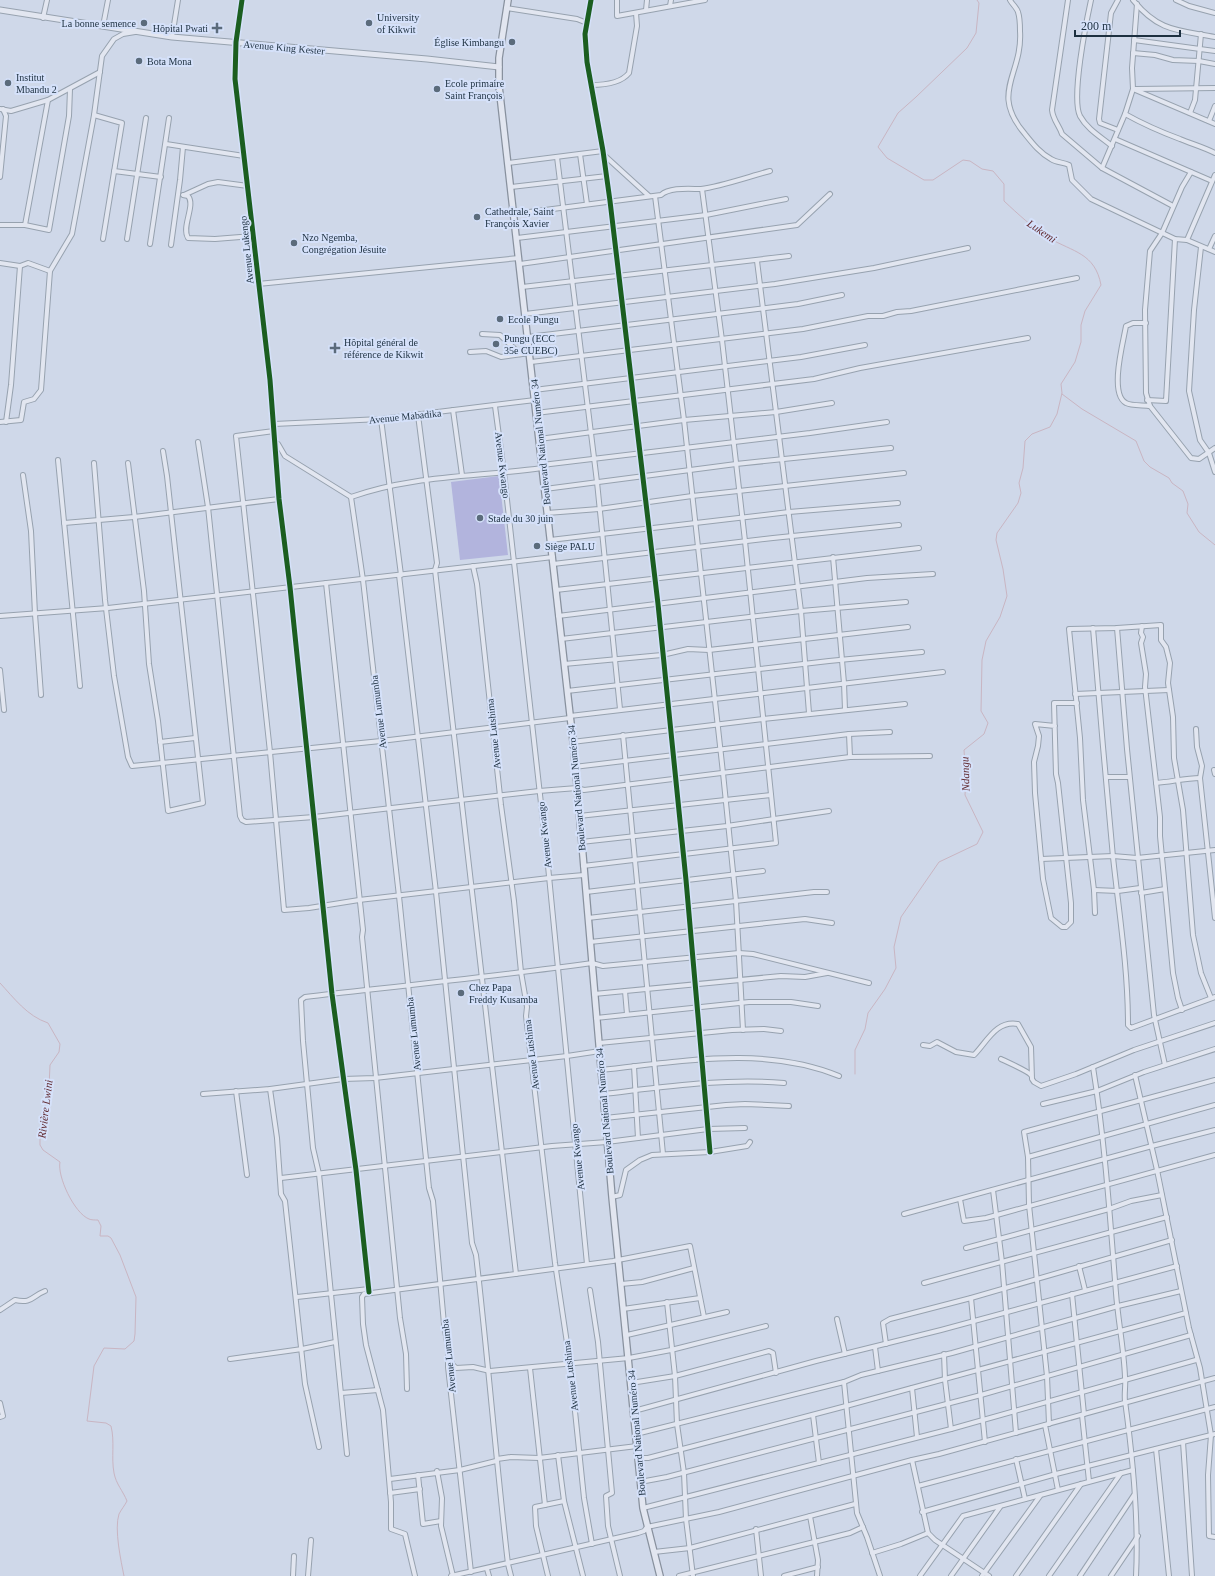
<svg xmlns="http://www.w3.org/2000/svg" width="1215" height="1576" viewBox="0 0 1215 1576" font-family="'Times New Roman',serif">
  <rect width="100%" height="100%" fill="#cfd8e9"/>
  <!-- pitch -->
  <polygon fill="#b2b4dd" points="499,476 508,555 460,560 451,482"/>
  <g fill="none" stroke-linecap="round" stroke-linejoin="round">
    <!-- stream -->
    <g stroke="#c9b5c2" stroke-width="1">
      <polyline points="1062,394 1082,409 1136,441 1144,461 1150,467 1169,478 1172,483 1183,491 1188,504 1187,513 1199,532 1215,545"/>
      <path d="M 0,983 C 14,998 27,1016 48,1023 L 60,1044 L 59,1052 L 50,1065 L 49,1087 L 40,1131 L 40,1145 L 43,1150 L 60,1162 C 57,1176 74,1213 89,1219 C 91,1220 95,1220 98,1220 L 101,1226 L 100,1236 L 108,1236 L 111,1238 L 120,1255 L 136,1297 L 135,1334 L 134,1341 L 125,1349 L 104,1348 L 94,1366 L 88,1414 L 87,1421 L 106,1423 L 111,1426 C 115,1442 111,1457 114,1473 C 116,1484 123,1491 127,1501 C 125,1505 121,1510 119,1514 C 114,1529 121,1561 124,1576"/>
      <path d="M 855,1074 L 855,1050 L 865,1029 L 868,1013 L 885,989 L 896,968 L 894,947 L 901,917 L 939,862 L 977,844 L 983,832 L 965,795 L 966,779 L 964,750 L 984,734 L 988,723 L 981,711 L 982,660 L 986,641 L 1000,617 L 1007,596 L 1003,569 L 996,540 L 997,533 L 1018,503 L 1021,493 L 1019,483 L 1023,468 L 1025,441 L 1032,434 L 1050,427 L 1057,414 L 1062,393 L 1061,384 L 1075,362 L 1081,342 L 1081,325 L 1085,311 L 1101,285 C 1095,253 1073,252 1049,238 C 1033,228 1018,214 1004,201 L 1004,184 L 993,171 L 982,169 L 970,161 L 963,160 L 933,180 L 924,180 L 887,158 L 878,147 L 898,113 L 916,97 L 967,48 L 976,33 L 979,3 L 977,0"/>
    </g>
    <defs>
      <g id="minor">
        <polyline points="242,0 236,42 235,79 270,380 279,499 290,587 332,994 356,1170 369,1292"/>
        <polyline points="591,0 585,34 587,62 603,151 610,201 658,604 686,880 710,1152"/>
        <polyline points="617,0 617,16 705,0"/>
        <path d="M 1010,0 C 1012,4 1017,8 1018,12 C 1020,18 1020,25 1020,31 C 1023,75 989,92 1025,134 C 1033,144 1040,153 1051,159 C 1057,163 1063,162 1069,165 L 1072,180 L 1091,199 L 1175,239 L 1187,240 L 1215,252"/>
        <path d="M 1068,0 L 1052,110 C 1053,120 1059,125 1062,134 L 1102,168 L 1173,206"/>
        <path d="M 1091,0 C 1086,23 1071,98 1080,116 C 1087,129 1101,137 1112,146"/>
        <polyline points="1118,0 1111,13 1099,119 1100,123 1118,130"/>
        <path d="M 1133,0 C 1159,32 1178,30 1215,37"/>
        <polyline points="1176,0 1189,6 1215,13"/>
        <polyline points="670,6 671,0"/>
        <polyline points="506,8 577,19 587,23"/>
        <polyline points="646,10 647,0"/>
        <polyline points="43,18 47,0"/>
        <polyline points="103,26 108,0"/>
        <polyline points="172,37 178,0"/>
        <polyline points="1134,40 1215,51"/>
        <polyline points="1133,53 1155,55 1173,60 1199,61 1215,64"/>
        <path d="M 591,85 C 603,85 621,83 629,73 L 637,26 L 636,13"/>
        <polyline points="1133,89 1215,124"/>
        <polyline points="1135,89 1215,88"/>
        <polyline points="0,109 11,111 48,100 100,72"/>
        <polyline points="1190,113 1195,100 1201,34"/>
        <path d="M 1125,114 C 1143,124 1161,132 1180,139 C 1192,144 1203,147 1215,153"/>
        <polyline points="94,115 122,123 103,239"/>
        <polyline points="1209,121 1215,106"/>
        <polyline points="1115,139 1212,181"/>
        <polyline points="166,144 244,156"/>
        <polyline points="580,154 587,204"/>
        <polyline points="604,155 649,196"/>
        <polyline points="557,157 597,482 620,709"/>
        <polyline points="508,163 603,151"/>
        <polyline points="1102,168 1125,114 1133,89 1132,68 1137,4"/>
        <polyline points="114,171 161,177"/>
        <polyline points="1191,172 1182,187 1162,233 1150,251 1145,310 1146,393 1150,406 1191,458 1199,459 1215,448"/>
        <polyline points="0,177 6,116 3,109"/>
        <polyline points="511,187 607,176"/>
        <path d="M 183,195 L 188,196 C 196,205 181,227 188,238 L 215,239 L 253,236"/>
        <polyline points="184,195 208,184 218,182 248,186"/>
        <polyline points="655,196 684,420 723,773 736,901 743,1030"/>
        <path d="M 514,214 L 661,195 C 670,187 689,189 701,189 C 719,187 751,176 770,171"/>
        <polyline points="0,225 25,225 49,230 69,116 70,89"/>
        <polyline points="25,225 48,100"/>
        <polyline points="517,238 706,215 786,199"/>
        <polyline points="127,239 146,118"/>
        <polyline points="1187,240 1215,175"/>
        <polyline points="150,244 169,118"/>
        <polyline points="171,245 180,180 183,147"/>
        <polyline points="1201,247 1194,310 1189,391 1200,440 1209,453 1215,472"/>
        <polyline points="1209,249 1215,236"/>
        <polyline points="757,261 801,611 809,713"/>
        <polyline points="0,263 20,266 28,263 50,271"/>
        <polyline points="520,264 797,225 830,194"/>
        <polyline points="258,284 519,258"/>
        <polyline points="522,287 789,256"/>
        <polyline points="525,314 775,284 874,268 968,248"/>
        <path d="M 1146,323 L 1133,323 L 1126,326 C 1123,343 1109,394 1126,403 C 1131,406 1144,405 1150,406"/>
        <polyline points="482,334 500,335 520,354"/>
        <polyline points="528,337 798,304 842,295"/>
        <polyline points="470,352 486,351 501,357 530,353"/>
        <polyline points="531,362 803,329 868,316 883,316 897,312 911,311 1077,278"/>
        <polyline points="534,390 801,357 865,345"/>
        <polyline points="1147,400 1166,401 1175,239"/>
        <polyline points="495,406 504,473 548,866 587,1264"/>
        <polyline points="453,410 462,475"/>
        <polyline points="536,413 814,379 860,368 1028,338"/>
        <polyline points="418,415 437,563 435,570 516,1274"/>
        <polyline points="381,419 401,575"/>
        <polyline points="0,422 21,420 24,402 34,399 41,390 50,271 72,234 94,115 102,56 114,39 123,34 135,32"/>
        <polyline points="6,422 11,385 20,266"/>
        <polyline points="274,424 381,419 535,400"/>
        <polyline points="274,431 236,436 270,752 284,910 309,908 359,900 549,878 584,875"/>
        <polyline points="539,439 684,420 776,412 832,403"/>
        <polyline points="198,442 208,507 240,816 242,820 246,822 314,817 539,791 577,788 584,790 850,757 930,756"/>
        <polyline points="275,443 278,444 285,456 351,497"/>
        <polyline points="58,460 80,686"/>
        <polyline points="94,463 105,600 114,676 128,757 132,766 381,741 570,718"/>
        <polyline points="128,463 144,591 149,664 158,721 168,811 203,803 167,476 163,451"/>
        <polyline points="542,465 810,433 887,422"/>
        <polyline points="23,475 31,531 35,614 41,695"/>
        <polyline points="545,489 736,464 891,448"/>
        <polyline points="351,497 363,580 399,896 429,1188 433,1201 444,1324 448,1348 448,1367 471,1572"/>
        <path d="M 351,497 C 412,475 478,477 542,468"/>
        <polyline points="547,513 599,509 692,496 904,473"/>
        <polyline points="64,523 134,517 279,499"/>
        <polyline points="550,540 789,512 898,503"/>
        <polyline points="833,557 844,683 845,710"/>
        <polyline points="553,564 773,538 899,525"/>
        <polyline points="473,566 477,584 501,805 514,901 521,972 527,1007 526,1016 555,1263 570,1363 584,1498 592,1544"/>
        <path d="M 399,575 L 436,892 L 472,1243 L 476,1255 C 488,1358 496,1461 508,1564 L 511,1576"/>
        <polyline points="326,583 363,930 362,937 400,1318 406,1354 407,1389"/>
        <polyline points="556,590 919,548"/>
        <polyline points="0,616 108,608 553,557"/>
        <polyline points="558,616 867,578 933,574"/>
        <polyline points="1142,626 1141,633 1143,637 1141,643 1146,674 1145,687 1160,817 1160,836 1173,973 1178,998 1182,1010"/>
        <path d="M 1093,628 C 1099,704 1106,781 1113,857 C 1119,913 1128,968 1128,1025 L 1131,1028 L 1215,997"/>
        <polyline points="1117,628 1127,749 1154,1015 1165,1065"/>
        <polyline points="561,639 801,611 906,602"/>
        <polyline points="564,664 662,655 688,649 709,650 908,627"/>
        <polyline points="0,670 4,710"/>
        <polyline points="567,691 829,661 922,652"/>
        <polyline points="1075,694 1169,690"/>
        <polyline points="570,716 943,672"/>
        <polyline points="1055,726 1035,724 1039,736 1038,746 1034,762 1035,793 1043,879 1051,918 1062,927 1066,927 1071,922 1071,903 1058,783 1056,774 1054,703 1077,703"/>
        <polyline points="1196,729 1197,747 1202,766 1200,778 1215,918"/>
        <polyline points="849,734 850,757"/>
        <polyline points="623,735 663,1154"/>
        <polyline points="160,742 195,738"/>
        <polyline points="572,742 763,719 905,704"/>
        <polyline points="574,767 849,734 890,732"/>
        <polyline points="1214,770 1215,774"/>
        <polyline points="1106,777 1129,777"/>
        <path d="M 1156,783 C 1171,782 1185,778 1200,778"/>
        <polyline points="579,816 771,795"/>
        <polyline points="581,842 727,826 829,811"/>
        <polyline points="1041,859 1113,856 1137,858 1215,850"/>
        <polyline points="583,866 776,843 745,541 722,340 702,189"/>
        <polyline points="1094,890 1118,891 1140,888"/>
        <polyline points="586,892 763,871"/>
        <polyline points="1141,893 1165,889"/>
        <polyline points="1095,913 1094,890 1083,800 1080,738 1069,629 1117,628 1161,625 1161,640 1166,647 1170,663 1168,683 1173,717 1174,758 1183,810 1193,935 1201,973 1211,998"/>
        <polyline points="588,918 814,892 827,892"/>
        <polyline points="590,942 805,919 832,923"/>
        <polyline points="625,991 627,1014"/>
        <polyline points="594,994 781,976 805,977 827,973"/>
        <polyline points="596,1018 749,1002 791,1002 818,1006"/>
        <polyline points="599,1043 732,1030 764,1029 781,1031"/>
        <path d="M 923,1045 L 930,1046 L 937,1042 L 956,1052 L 974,1055 C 987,1042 996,1020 1018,1024 L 1031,1047 L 1032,1079 L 1034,1082 L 1041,1086 L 1076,1074 L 1134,1050 L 1215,1023"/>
        <path d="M 1001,1059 C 1007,1062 1028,1071 1031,1075"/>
        <polyline points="634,1066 638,1138"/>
        <path d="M 1093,1067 C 1105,1142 1110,1218 1116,1293 C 1118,1321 1124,1349 1125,1377 C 1126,1385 1124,1393 1125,1401 C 1133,1459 1139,1518 1136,1576"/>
        <path d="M 601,1070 C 679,1062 764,1045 839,1076"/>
        <polyline points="1135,1075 1157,1170 1189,1328 1200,1368 1209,1423 1211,1435 1208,1475 1209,1536 1215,1537"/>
        <polyline points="270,1089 277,1138 281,1194 285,1201 305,1384 319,1447"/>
        <polyline points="236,1091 247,1175"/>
        <polyline points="203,1094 270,1089 343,1079 375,1078 567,1056 600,1051"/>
        <path d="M 603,1094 C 664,1087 724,1078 784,1083"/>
        <polyline points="1043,1104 1097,1091 1144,1072 1215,1049"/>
        <polyline points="605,1118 726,1105 745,1104 789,1106"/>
        <polyline points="1028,1157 1215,1105"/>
        <polyline points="281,1178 552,1146 607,1142 708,1129 745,1128"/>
        <polyline points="993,1190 1002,1262 1016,1433"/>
        <polyline points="612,1197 620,1195 626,1170 640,1160 652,1155 710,1152 747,1146 750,1142"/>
        <polyline points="960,1199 964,1221 986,1218 1215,1155"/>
        <polyline points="904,1214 1152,1146 1215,1130"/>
        <polyline points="966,1248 1109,1209 1131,1201 1162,1195"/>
        <polyline points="1079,1266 1085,1290"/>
        <polyline points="924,1283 1167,1217"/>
        <polyline points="621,1284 642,1282 694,1268"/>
        <polyline points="590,1290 598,1342 612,1493 606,1496 608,1526 620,1576"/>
        <polyline points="1072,1294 1084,1414"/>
        <polyline points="297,1297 369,1289"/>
        <polyline points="971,1298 985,1442"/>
        <polyline points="667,1302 675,1376 677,1424 684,1473 686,1519 693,1576"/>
        <polyline points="623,1309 700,1298"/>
        <path d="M 0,1310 L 15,1300 C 32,1304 32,1296 45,1291"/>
        <polyline points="837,1319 845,1354"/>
        <polyline points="627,1335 727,1312"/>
        <polyline points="886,1344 883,1323 890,1319 971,1298 1172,1240"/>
        <polyline points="875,1347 878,1371"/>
        <polyline points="944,1354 945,1380 951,1429"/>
        <polyline points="450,1357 452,1364 456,1368 473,1367 490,1371 629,1358 671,1350 766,1326"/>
        <polyline points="230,1359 302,1349 335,1342"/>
        <polyline points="530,1368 545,1505"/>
        <polyline points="844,1382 857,1513 867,1537 880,1576"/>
        <polyline points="631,1383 675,1376 769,1351 773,1353 776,1373"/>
        <polyline points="912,1388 917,1437"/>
        <polyline points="341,1393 378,1390"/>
        <polyline points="0,1403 3,1416 0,1417"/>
        <polyline points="634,1411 816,1361 941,1330 1177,1266"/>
        <polyline points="813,1415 819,1463"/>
        <polyline points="1082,1415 1089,1481"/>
        <polyline points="1049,1424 1047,1376 1029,1205 1028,1157 1024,1132 1215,1080"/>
        <polyline points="1045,1425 1058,1490"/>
        <polyline points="636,1434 844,1382 861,1375 952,1353 1118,1306 1181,1291"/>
        <polyline points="1183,1442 1192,1576"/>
        <polyline points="1156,1449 1169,1576"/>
        <path d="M 347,1454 L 319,1174 L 313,1148 L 303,1041 L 301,1000 L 305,997 C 401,986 497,976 592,963 L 603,966 L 739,953 L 753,954 L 869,983"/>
        <polyline points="558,1455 564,1501 583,1576"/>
        <polyline points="639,1458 648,1458 846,1406 1186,1313"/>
        <polyline points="497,1459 511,1457 539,1458 637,1446"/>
        <polyline points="1016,1459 1025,1499"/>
        <polyline points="912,1460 928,1533 935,1540 989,1576"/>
        <polyline points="437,1471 442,1498 441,1526 453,1576"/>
        <polyline points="418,1475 423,1524 441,1521"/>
        <polyline points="390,1479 460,1470 496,1461"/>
        <polyline points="640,1482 667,1477 981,1395 1191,1335"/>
        <polyline points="918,1486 1215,1407"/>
        <polyline points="390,1493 420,1489"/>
        <polyline points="643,1508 951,1429 1196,1360"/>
        <polyline points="922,1512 1056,1474 1215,1434"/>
        <polyline points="810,1516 818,1560 817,1576"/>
        <polyline points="756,1529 761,1576"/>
        <polyline points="654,1552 690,1548 855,1504"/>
        <polyline points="872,1553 901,1544 928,1533"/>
        <polyline points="487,1569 489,1576"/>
        <polyline points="293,1576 294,1556"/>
        <polyline points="308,1576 311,1540"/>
        <polyline points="415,1576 405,1534 391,1529 391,1502 383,1410 366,1345 363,1324 362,1297 364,1294 613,1261 690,1246 704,1317"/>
        <polyline points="451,1576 638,1533 644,1531 647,1527 719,1512 912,1460 939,1454 1215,1378"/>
        <polyline points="548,1576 536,1526 535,1507 564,1501"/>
        <polyline points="679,1576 850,1533 863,1527"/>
        <polyline points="784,1576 818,1567"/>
        <polyline points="920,1576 963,1516 1133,1470"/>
        <polyline points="951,1576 1000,1507"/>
        <polyline points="982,1576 1040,1496"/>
        <polyline points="1016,1576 1081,1484"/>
        <polyline points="1049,1576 1121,1473"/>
        <polyline points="1080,1576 1134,1495"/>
        <polyline points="1111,1576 1138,1536"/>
      </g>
      <polyline id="tertiary" points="0,10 172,37 427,59 499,67"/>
      <polyline id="secondary" points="508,0 499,58 499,86 574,750 612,1197 643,1508 660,1576"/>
    </defs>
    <!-- minor casing -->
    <use href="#minor" stroke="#97a2af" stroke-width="6"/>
    <!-- tertiary casing -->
    <use href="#tertiary" stroke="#97a2af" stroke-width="7"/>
    <!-- secondary casing -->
    <use href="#secondary" stroke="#88919e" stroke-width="8"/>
    <!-- minor -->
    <use href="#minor" stroke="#e2e6f0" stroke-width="4"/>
    <!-- tertiary -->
    <use href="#tertiary" stroke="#e2e6f0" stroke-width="5"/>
    <!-- secondary -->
    <use href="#secondary" stroke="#e2e6f0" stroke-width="5.5"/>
    <defs>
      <g id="cycleway">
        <polyline points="242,0 236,42 235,79 270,380 279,499 290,587 332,994 356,1170 369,1292"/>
        <polyline points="591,0 585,34 587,62 603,151 610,201 658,604 686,880 710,1152"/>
      </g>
    </defs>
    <!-- cycleway casing -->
    <use href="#cycleway" stroke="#d5e1fa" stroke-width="8"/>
    <!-- cycleway -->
    <use href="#cycleway" stroke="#1b5e20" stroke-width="5"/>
  </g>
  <!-- markers -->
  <g fill="#5b6b7b" stroke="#d5e1fa" stroke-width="1.5">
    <circle cx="144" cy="23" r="4"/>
    <circle cx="369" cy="23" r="4"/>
    <path d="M215 22h4v4h4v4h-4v4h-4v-4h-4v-4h4z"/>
    <circle cx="512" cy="42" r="4"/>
    <circle cx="139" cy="61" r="4"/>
    <circle cx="8" cy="83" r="4"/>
    <circle cx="437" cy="89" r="4"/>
    <circle cx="477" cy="217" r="4"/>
    <circle cx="294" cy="243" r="4"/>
    <circle cx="500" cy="319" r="4"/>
    <circle cx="496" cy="344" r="4"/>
    <path d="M333 342h4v4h4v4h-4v4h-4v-4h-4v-4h4z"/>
    <circle cx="480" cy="518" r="4"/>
    <circle cx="537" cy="546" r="4"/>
    <circle cx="461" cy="993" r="4"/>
  </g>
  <g text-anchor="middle" stroke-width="4" stroke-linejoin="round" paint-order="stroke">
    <!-- poi labels -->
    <g font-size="10" fill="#1d3040" stroke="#d5e1fa" text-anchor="start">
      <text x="377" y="21">University<tspan x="377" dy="12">of Kikwit</tspan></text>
      <text x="136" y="27" text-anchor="end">La bonne semence</text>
      <text x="208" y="32" text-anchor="end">Hôpital Pwati</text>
      <text x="504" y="46" text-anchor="end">Église Kimbangu</text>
      <text x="147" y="65">Bota Mona</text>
      <text x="16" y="81">Institut<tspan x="16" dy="12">Mbandu 2</tspan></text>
      <text x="445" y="87">Ecole primaire<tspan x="445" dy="12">Saint François</tspan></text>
      <text x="485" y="215">Cathedrale, Saint<tspan x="485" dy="12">François Xavier</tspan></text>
      <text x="302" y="241">Nzo Ngemba,<tspan x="302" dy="12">Congrégation Jésuite</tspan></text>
      <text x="508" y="323">Ecole Pungu</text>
      <text x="504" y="342">Pungu (ECC<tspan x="504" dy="12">35e CUEBC)</tspan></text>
      <text x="344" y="346">Hôpital général de<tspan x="344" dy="12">référence de Kikwit</tspan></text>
      <text x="488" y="522">Stade du 30 juin</text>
      <text x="545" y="550">Siège PALU</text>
      <text x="469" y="991">Chez Papa<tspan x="469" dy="12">Freddy Kusamba</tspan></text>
    </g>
    <!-- street labels -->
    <g font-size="10" fill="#1d3040" stroke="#d5e1fa">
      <text transform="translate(284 47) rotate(5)" y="4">Avenue King Kester</text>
      <text transform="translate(246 250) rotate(-96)" y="4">Avenue Lukengo</text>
      <text transform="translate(405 416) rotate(-6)" y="4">Avenue Mabadika</text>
      <text transform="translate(540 442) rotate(-96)" y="4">Boulevard National Numéro 34</text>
      <text transform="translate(503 465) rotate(83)" y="4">Avenue Kwango</text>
      <text transform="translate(378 712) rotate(-97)" y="4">Avenue Lumumba</text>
      <text transform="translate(493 734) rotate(-96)" y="4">Avenue Lutshima</text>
      <text transform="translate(576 788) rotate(-95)" y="4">Boulevard National Numéro 34</text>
      <text transform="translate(544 835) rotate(-96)" y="4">Avenue Kwango</text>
      <text transform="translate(413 1034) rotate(-96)" y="4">Avenue Lumumba</text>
      <text transform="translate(531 1055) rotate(-97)" y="4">Avenue Lutshima</text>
      <text transform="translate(604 1111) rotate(-95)" y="4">Boulevard National Numéro 34</text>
      <text transform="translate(577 1157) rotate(-96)" y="4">Avenue Kwango</text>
      <text transform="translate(448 1356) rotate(-96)" y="4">Avenue Lumumba</text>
      <text transform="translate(570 1376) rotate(-97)" y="4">Avenue Lutshima</text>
      <text transform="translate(636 1433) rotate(-95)" y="4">Boulevard National Numéro 34</text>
    </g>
    <!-- water labels -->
    <g font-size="11" font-style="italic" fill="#612a30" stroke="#d5e1fa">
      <text transform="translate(1042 231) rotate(34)" y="4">Lukemi</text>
      <text transform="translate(965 774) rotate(-92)" y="4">Ndangu</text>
      <text transform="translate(45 1109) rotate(-83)" y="4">Rivière Lwini</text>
    </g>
  </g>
  <!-- scale -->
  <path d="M1075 30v6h105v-6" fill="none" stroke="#1d3040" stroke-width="2"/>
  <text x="1081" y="30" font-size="12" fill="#1d3040" stroke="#d5e1fa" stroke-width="3" paint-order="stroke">200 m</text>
</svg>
